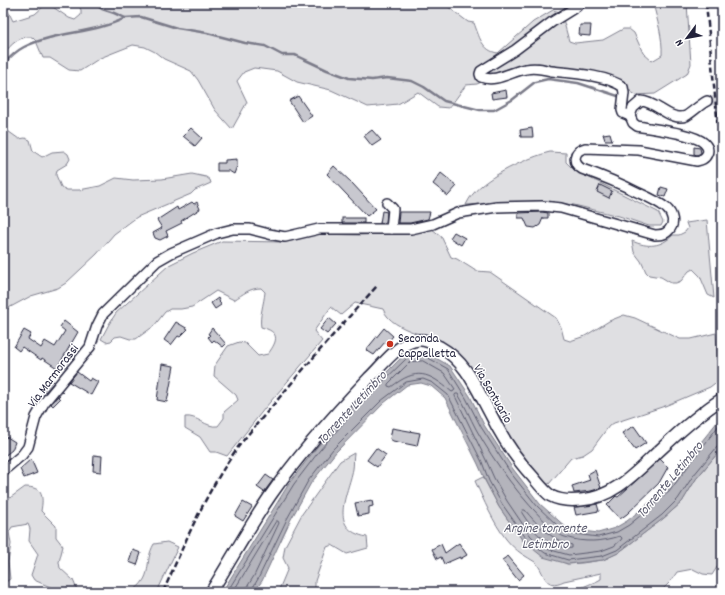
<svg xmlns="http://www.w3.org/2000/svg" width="725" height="595" viewBox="0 0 725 595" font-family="Dekko,sans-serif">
  <rect width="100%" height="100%" fill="#fff"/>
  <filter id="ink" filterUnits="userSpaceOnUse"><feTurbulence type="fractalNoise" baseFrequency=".025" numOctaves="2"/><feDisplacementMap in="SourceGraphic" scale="8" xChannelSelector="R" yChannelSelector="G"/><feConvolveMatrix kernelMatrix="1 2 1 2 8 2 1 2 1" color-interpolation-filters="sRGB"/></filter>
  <g filter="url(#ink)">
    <!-- green -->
    <g fill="#dfdfe2" stroke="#80808e">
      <path d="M 3,3 L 4,3 L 13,21 L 35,14 L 44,6 L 50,5 L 69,18 L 75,20 L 81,15 L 81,10 L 78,3 L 443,3 L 468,22 L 474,23 C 479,36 482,51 498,53 L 533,22 L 553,10 L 564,13 L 563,19 L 569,41 L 575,43 L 603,40 L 623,29 L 629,29 L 634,33 L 643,53 L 652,61 L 662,55 C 663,37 657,20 653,3 L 687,3 L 691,64 L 687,74 L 655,94 L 636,95 L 631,92 L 624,82 L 594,73 L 538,63 L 492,77 L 477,84 L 466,85 L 449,108 L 438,107 L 418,92 L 398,104 L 368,107 L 331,90 L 297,82 L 277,71 L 254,68 L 244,72 L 237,81 L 247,102 L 232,129 L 215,110 L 198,80 L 191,71 L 164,59 L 155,52 L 145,47 L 133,45 L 100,58 L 80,71 L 69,70 L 50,58 L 43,58 L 36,41 L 32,37 C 19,36 12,44 4,53 L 6,65 L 3,74 Z"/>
      <polygon points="5,129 19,139 25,138 30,140 33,151 42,157 52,152 64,151 68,154 70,159 67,164 57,170 56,175 61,187 67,190 79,190 100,186 116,178 133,180 162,179 192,174 206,177 210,180 211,183 195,190 191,194 137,217 114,234 97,254 66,283 58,288 31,296 3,311 3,130"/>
      <path d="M 550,152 L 566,153 L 566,162 L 574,170 L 658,212 L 663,222 L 661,226 L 649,226 L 619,216 L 574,205 L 536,201 L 466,205 C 468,201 470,197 473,194 C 487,176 529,157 550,152 Z"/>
      <path d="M 707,220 L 714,298 L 708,295 L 700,276 L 693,269 L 689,271 L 681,281 L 676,283 L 671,283 L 661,277 L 649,275 L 646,272 L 641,261 L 634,252 L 632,241 C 648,248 661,247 673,235 L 679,235 L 685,232 L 688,228 L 686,223 Z"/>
      <path d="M 432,229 L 441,236 L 451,257 L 457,259 L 476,271 L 490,272 L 556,318 L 561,327 L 564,339 L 570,341 L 585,336 L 609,321 L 624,315 L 635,318 L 680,339 L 691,339 L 716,333 L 719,380 L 710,387 L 665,406 L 614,423 L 609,426 L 592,449 L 583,455 L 571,458 L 549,484 L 546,484 C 533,470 520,456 510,439 C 494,411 479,372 455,351 C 437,335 392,333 383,309 L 355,303 L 341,315 L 331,307 L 314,331 L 322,341 L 265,408 L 227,456 L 216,452 L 210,452 L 200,437 L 185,428 L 185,417 C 197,415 206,428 218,426 L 224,418 L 224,412 L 238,400 L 236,395 L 214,376 L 215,365 L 228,346 L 239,342 L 245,343 L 258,356 L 268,354 C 279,339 279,332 261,327 C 259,317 264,303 265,292 L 261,288 C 250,288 243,294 234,300 L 216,291 L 192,307 L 181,309 L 170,309 L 165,312 L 154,326 L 136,339 L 130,339 L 121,336 L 115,337 L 111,341 L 106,342 L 101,339 L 109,324 L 116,313 L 169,265 L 193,253 L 222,241 L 286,242 L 319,234 L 359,235 L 411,233 Z"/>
      <path d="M 722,448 L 722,561 L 721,561 L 712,575 L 703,574 L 693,569 L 677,572 L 671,581 L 660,592 L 576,592 C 583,585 593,584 601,579 L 601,573 L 564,581 C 543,591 545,571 535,562 C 531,559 526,557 522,554 C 516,550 510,544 506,539 C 493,522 484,501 475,481 L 483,477 L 499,507 L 523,541 L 567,564 L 582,563 L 603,560 L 618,553 L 664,518 L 682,502 L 696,479 Z"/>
      <path d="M 354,453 C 353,458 354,464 353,469 C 348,495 327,529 367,537 L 368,548 L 347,554 L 332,545 L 327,547 L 315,581 L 315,592 L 278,592 L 288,568 L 283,558 L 285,546 L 302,514 L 340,461 Z"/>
      <path d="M 25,487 C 42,487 44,495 41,511 L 56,526 L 56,537 L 63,546 L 59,562 L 60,568 L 73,580 L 78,592 L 57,592 L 55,589 L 34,580 L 31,575 L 38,554 L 29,541 L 30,529 L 28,524 L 12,527 L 9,532 L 11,544 L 8,562 L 10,579 L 3,584 L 3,503 Z"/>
      <path d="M 167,542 L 178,547 L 157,592 L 131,592 C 155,577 143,563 154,544 Z"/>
    </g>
    <!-- water -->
    <polygon fill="#b4b4bc" stroke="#7a7a88" points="425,352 450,366 470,396 484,425 513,469 540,504 568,529 598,533 615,528 627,521 666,489 685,462 722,416 722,448 696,479 682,502 664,518 618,553 603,560 568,564 543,557 523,541 499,507 486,482 478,464 445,398 431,386 421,383 407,385 384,403 336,452 311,483 290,521 262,581 254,592 222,592 290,482 317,447 358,401 406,353"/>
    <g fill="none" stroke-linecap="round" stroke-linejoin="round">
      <!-- shore -->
      <g stroke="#5c5c6f" stroke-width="1">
        <path d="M 423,361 L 444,373 L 455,389 L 454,391 L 452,392 C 428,372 417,367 391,387 L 388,386 L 388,384 L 410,362 Z"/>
        <path d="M 456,394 L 458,394 C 465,405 470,418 476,429 C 494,462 523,502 551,527 C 555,530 560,536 565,537 C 584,543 602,542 620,536 L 622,538 L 621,540 L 614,546 L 601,551 L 569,555 L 547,549 L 537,542 L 530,535 L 507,501 L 494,478 L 486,460 L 455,396 Z"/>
        <path d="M 523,510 L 525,510 C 537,525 553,541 572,545 L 572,548 C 568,549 564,548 560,546 C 540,541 533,530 522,513 Z"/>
        <polyline points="227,592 294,484 320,450 360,404 408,357 425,356 448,369 466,398 481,427 510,472 537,506 557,525 567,533 598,537 617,532 629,525 669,492 722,421"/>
        <polyline points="233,592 276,521 278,521 279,523 254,576 247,587 246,592"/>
        <polyline points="251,592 252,589 258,579 287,519 308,481 333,449 381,401 406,382 423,379 433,383 448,395 482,462 489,481 502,504 526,538 545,553 568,560 602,556 617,550 662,515 678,499 693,476 717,447 722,445"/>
      </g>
      <!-- stream -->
      <g stroke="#7a7a88" stroke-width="2.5">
        <polyline points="94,3 102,9 114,13 125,18 141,17 177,28 207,33 245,43 265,46 282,55 295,55 327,70 349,78 372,80 387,78 412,81 424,87 444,101 480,110 494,110 512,100 535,82 548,79 578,83 618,96"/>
        <path d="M 3,65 C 9,58 16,51 24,47 C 56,31 94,34 125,18"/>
      </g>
    </g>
    <!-- building -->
    <g fill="#c8c8cf" stroke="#22223b">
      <polygon points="580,25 591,25 590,36 579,35"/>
      <polygon points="506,90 507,97 492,99 491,93"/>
      <polygon points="298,96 312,116 303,122 289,101"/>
      <polygon points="191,128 202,138 195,146 183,136"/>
      <polygon points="532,128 533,137 521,137 520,130"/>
      <polygon points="372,130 381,140 372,146 364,136"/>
      <polygon points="610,133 612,140 605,140 603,134"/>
      <polygon points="694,147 700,148 701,153 697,155 694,154"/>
      <polygon points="237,159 237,166 234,174 229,171 217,171 217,163 225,163 225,160"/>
      <polygon points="334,166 352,183 376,209 367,216 327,174"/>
      <polygon points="441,173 457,186 448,196 433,184"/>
      <polygon points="600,185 612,191 609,198 597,192"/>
      <polygon points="661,187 668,189 665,197 659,195"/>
      <polygon points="192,202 194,204 197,202 200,209 181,221 182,223 166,231 168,236 160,240 155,238 153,233 162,228 157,220 177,207 178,210"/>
      <polygon points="382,211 387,212 386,223 380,223"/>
      <polygon points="399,212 430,212 428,219 410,223 398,223"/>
      <polygon points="542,212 548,213 548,218 543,218 540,225 535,228 528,227 524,218 518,218 518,213"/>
      <rect x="342" y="218" width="22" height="5"/>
      <polygon points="454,232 465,238 461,245 450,238"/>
      <polygon points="218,298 221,305 215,309 211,303"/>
      <polygon points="329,318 336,324 327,334 320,329"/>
      <polygon points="64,321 78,332 57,368 42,358 41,360 22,347 19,351 14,347 24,330 31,334 28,339 41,348 45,341 55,347 65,331 60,327"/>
      <polygon points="176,322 188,329 180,337 178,336 171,345 164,340"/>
      <polygon points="212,328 226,344 223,347 214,340 212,342 208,337 210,335 208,334"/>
      <polygon points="384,328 393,336 386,344 385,342 374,355 366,350"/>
      <polygon points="162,364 174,366 167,402 157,400"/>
      <polygon points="77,372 89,381 91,378 98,382 91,395 69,382"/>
      <polygon points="49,376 54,382 45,392 40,388"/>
      <polygon points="62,391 63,392 58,397 60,399 53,406 51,404"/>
      <polygon points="634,426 646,443 635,450 622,433"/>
      <polygon points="392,428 420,433 417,446 393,441 390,439"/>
      <polygon points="7,437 15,442 12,450 3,457 3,439"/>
      <polygon points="376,448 386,455 377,467 367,460"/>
      <polygon points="94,455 102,456 101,472 93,471"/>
      <polygon points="31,459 37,473 24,478 20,469"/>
      <polygon points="660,459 668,467 659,483 627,514 620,519 607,505 616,496 618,497"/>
      <polygon points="595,470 601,488 591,491 574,493 572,486 590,480 588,474"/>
      <polygon points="266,475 273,480 264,492 257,487"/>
      <polygon points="372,500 373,506 369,507 369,514 358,516 355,503"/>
      <polygon points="243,502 252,507 243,521 235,516"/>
      <polygon points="597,504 599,511 576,515 574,507"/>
      <polygon points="459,543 467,555 460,559 460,557 444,564 441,557 437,559 432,549 441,544 445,553"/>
      <polygon points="133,550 141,553 137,565 129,562"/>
      <polygon points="508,556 524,575 518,580 502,560"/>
    </g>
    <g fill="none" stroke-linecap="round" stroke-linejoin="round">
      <!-- minor-tunnel -->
      <polyline stroke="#d3d3d8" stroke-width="9" stroke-dasharray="9 4.5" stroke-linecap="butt" points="707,101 722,100"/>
      <defs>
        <g id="minor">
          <path d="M 580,3 L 576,7 L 552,22 L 515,50 L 481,71 L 480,74 L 481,77 C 496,83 512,71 526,69 C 535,67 543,69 551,71 C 571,73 607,75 623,87 L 624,93 L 622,110 L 623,113 L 630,116"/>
          <path d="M 630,116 L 633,108 L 641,101 C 657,102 671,122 686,116 C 691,113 701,104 707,101"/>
          <polyline points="387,203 393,209 391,229"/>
          <path d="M 3,471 L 22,455 L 28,447 L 36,417 L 44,403 L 90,347 L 97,326 L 103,314 L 157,261 L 171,253 L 217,233 L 233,229 L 250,229 L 269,234 L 285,237 L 319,229 L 411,229 L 433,224 L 458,213 L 497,207 L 542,206 L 561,208 L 655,235 C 660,235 665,235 669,230 C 675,224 673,214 666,208 C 659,202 648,197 639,193 C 621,184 602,176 582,169 C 572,163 573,151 585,148 L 639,150 L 697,161 C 701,160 705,159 707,154 C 709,150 707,146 704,143 C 694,133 652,129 637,126 L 633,123 L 630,116"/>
        </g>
        <path id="major" d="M 211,592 C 231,560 249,527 270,496 C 299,454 334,415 369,378 C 383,365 398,342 419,340 C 427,339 433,344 440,347 C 467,362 477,390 491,415 C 502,437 516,459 533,477 C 538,483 544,491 551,496 C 560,501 571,501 581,500 C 614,498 638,470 661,449 C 680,431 700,413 722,399"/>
      </defs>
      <!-- minor casing -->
      <use href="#minor" stroke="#22223b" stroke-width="12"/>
      <!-- major casing -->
      <use href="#major" stroke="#22223b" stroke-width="14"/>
      <!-- minor -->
      <use href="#minor" stroke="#fff" stroke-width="9"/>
      <!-- major -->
      <use href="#major" stroke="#fff" stroke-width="11"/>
      <!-- rail -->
      <g stroke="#22223b" stroke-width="2.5" stroke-dasharray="6 3" stroke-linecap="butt">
        <polyline points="706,3 722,168"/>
        <path d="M 163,592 C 183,547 201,503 228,462 C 242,439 262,419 279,398 C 311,360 343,323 377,286"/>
      </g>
    </g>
  </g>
  <!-- markers -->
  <circle fill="#c8321e" stroke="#fff" stroke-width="1.5" cx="390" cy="344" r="4"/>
  <g text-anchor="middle" stroke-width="3" stroke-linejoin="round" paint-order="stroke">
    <!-- poi labels -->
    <g font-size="13" fill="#22223b" stroke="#fff" text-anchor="start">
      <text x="398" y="342">Seconda<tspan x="398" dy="15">Cappelletta</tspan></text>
    </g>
    <!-- street labels -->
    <g font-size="13" fill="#22223b" stroke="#fff">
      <text transform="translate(52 375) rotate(-53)" y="5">Via Marmorassi</text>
      <text transform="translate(494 393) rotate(60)" y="5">Via Santuario</text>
    </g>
    <!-- water labels -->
    <g font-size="14" font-style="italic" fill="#5c5c6f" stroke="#fff">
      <text transform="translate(351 407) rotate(-47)" y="5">Torrente Letimbro</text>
      <text transform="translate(669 479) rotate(-50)" y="5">Torrente Letimbro</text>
      <text x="545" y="532">Argine torrente<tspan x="545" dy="16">Letimbro</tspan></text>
    </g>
  </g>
  <!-- margin -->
  <rect width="725" height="595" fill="none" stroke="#fff" stroke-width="16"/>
  <rect x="8" y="8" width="709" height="579" fill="none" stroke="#22223b" stroke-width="1.5" filter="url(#ink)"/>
  <!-- north arrow -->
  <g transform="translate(687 38) rotate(238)" stroke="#ffffff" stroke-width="3" paint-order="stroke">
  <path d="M0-3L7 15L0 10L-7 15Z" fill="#22223b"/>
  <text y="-6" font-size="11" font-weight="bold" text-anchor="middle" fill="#22223b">N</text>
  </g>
</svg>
